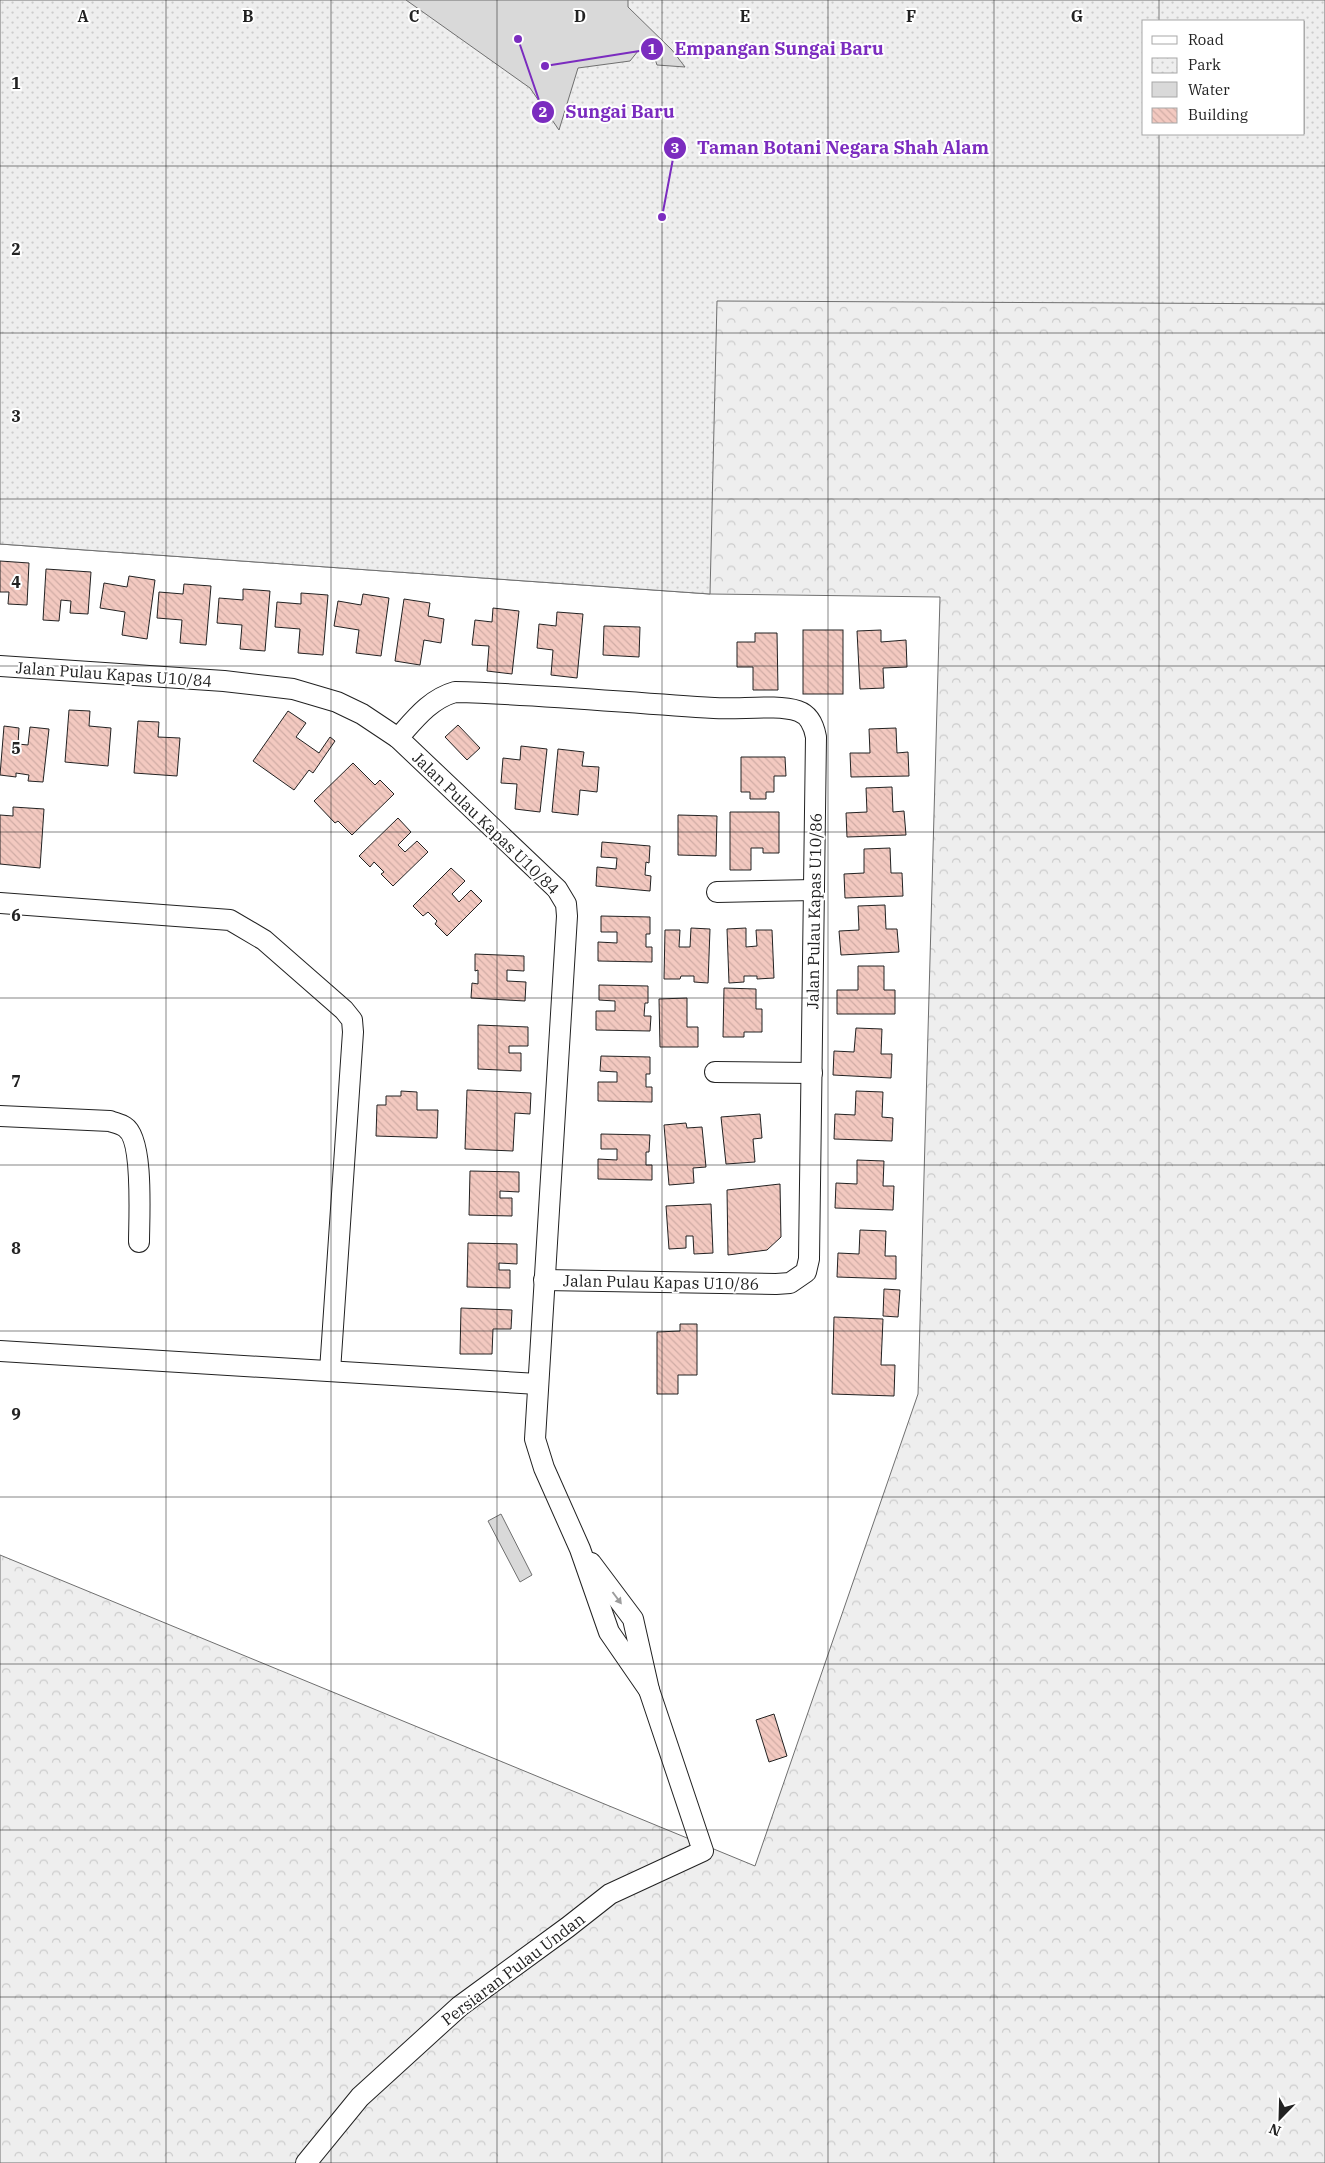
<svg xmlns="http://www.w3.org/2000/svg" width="1325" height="2163" viewBox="0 0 1325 2163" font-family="'IBM Plex Serif',serif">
  <defs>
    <pattern id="forest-crowns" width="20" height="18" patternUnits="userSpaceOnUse" patternTransform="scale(1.25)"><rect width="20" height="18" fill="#eee"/><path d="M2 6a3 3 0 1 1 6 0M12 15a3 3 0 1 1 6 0" fill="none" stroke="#ccc"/></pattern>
    <pattern id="park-dots" width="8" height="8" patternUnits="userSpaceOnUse" patternTransform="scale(1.25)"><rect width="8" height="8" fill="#eee"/><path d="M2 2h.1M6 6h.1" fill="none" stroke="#ccc" stroke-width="1.8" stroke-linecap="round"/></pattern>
    <pattern id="building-back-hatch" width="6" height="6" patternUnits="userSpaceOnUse" patternTransform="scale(1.25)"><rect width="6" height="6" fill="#f3c9c0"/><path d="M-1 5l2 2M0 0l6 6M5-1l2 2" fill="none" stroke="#d0aca5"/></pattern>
  </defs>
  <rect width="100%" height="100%" fill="#fff"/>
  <!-- forest -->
  <path fill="url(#forest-crowns)" stroke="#6f6f6f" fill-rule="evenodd" d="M 0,0 L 578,68 L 1325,0 L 1325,2163 L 0,2163 L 0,1555 L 755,1866 L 918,1394 L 940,597 L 710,594 L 0,544 ZM 1144,21 L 1304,21 L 1304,134 L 1144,134 Z"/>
  <!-- park -->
  <path fill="url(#park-dots)" stroke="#6f6f6f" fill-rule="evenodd" d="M 0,0 L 1325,0 L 1325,304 L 717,301 L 710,594 L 0,544 ZM 1144,21 L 1304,21 L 1304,134 L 1144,134 Z"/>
  <!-- water -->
  <g fill="#d9d9d9" stroke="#6f6f6f">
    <polygon points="406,0 628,0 628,7 672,50 685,67 657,65 654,56 638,51 630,61 578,68 559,130 530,88"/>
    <polygon points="501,1514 532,1575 520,1582 488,1521"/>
  </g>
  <!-- building -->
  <g fill="url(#building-back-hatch)" stroke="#222">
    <polygon points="0,561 29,563 27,605 8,604 9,592 0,592"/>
    <polygon points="46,569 91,572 88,614 70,613 71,601 61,600 59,621 43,620"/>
    <polygon points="129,576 155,580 147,639 122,635 125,612 100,608 104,583 127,587"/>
    <polygon points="184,584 211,586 206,645 180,643 182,620 157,618 159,592 183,594"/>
    <polygon points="243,589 270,591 265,651 240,649 242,625 217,623 219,598 243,600"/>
    <polygon points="301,593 328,595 323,655 298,653 300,629 275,627 277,602 301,604"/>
    <polygon points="363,594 389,598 381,656 356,653 359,630 334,626 338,601 361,605"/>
    <polygon points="404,599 430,603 428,616 444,619 441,643 424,640 420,665 395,661"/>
    <polygon points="493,608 519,611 512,674 487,671 489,646 472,645 475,620 492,622"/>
    <polygon points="557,612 583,614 577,678 551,675 553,650 537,648 539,624 556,626"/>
    <polygon points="604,626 640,627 639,657 603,655"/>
    <rect x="803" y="630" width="40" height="64"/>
    <polygon points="881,630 881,642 906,640 907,667 883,668 884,688 860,689 857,631"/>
    <polygon points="755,633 777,633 778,690 753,690 753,667 737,667 737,642 755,642"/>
    <polygon points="69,710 90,711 89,726 111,728 108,766 65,762"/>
    <polygon points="288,711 306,723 296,737 319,753 330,737 335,741 313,773 309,770 294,790 253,761"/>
    <polygon points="138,721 159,722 158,737 180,738 177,776 134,773"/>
    <polygon points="458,725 480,748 467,760 445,737"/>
    <polygon points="4,726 19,728 18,744 28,745 30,727 49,729 43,782 28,781 29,775 16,773 16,777 0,775"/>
    <polygon points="896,728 897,753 908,752 909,776 851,777 850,753 870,753 869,729"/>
    <polygon points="521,746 547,749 540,812 515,809 517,784 501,783 503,758 520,760"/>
    <polygon points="558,749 584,752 582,766 599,767 597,792 580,790 578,815 552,812"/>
    <polygon points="741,757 785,757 786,776 774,776 774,792 766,792 766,799 750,799 750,792 741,792"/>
    <polygon points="353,763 375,785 380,780 394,794 352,835 338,821 335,823 314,801"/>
    <polygon points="892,787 893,812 904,811 906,835 847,837 846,813 867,812 866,788"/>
    <polygon points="13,807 44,809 40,868 0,864 0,815 13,816"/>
    <polygon points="730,812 779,812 779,853 763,853 763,848 751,848 751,870 730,870"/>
    <polygon points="678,815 717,816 716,856 678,855"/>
    <polygon points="398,818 411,832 398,845 405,852 417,841 428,852 393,886 381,874 384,872 374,862 370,867 359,856"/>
    <polygon points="602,842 650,846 649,863 646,862 645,875 651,876 650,891 596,886 597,867 616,869 617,858 601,857"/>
    <polygon points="890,848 891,873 902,873 903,896 845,898 844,874 864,873 864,849"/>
    <polygon points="451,868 465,881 452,894 459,902 471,890 482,901 447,936 435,924 437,921 428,912 423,916 413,906"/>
    <polygon points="885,905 886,929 897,929 899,952 841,955 839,931 859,930 858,906"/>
    <polygon points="601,916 650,917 650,934 646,934 646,947 652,947 652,962 598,961 598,942 617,943 617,932 601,932"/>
    <polygon points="691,928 710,929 708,983 694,982 694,976 681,976 680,979 664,979 665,930 680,930 679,947 690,947"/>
    <polygon points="746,928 746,947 757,946 756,930 772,930 774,978 757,979 757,976 744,976 744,982 729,983 727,929"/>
    <polygon points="475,954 524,956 524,971 507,970 507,981 526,982 525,1001 471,998 472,983 478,984 478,970 475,971"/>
    <polygon points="858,966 884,966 884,990 895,990 895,1014 837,1014 837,990 858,990"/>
    <polygon points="599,985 648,986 648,1003 645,1003 644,1016 651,1016 650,1031 596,1030 596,1011 615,1011 615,1001 599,1000"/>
    <polygon points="724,988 756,989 756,1009 762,1009 762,1032 744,1032 744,1037 723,1037"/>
    <polygon points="687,998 687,1027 698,1027 698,1047 660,1047 659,999"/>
    <polygon points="478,1025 528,1027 528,1046 509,1046 509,1053 521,1053 521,1071 478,1069"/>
    <polygon points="856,1028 882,1029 881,1054 892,1054 891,1078 833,1075 834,1051 854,1052"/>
    <polygon points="601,1056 650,1057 650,1074 646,1074 646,1087 652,1087 652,1102 598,1101 598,1082 617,1082 617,1072 600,1071"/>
    <polygon points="467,1090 531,1093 530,1114 515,1113 513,1151 465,1149"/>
    <polygon points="401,1091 417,1092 417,1110 438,1110 437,1138 376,1136 377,1105 386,1105 386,1096 401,1096"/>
    <polygon points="856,1091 883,1092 882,1117 893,1118 892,1141 834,1139 835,1114 855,1115"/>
    <polygon points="760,1114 762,1138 753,1139 755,1162 726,1164 721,1117"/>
    <polygon points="686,1123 687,1128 702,1127 706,1167 693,1168 694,1183 669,1185 664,1125"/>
    <polygon points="601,1134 650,1135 649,1152 646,1152 646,1165 652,1165 652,1180 598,1179 598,1159 617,1160 617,1149 601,1149"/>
    <polygon points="857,1160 884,1161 883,1186 894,1186 893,1210 835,1208 836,1183 857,1184"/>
    <polygon points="470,1171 519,1172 519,1192 500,1191 500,1198 512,1198 512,1216 469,1215"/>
    <polygon points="780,1184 781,1237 767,1250 728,1255 727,1190"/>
    <polygon points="711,1204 713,1253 694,1254 693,1236 686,1236 686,1248 669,1249 666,1206"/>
    <polygon points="860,1230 886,1231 885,1256 896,1256 896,1279 837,1277 838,1253 859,1254"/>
    <polygon points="468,1243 517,1244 517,1264 499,1263 499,1270 510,1270 510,1288 467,1287"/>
    <polygon points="884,1289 900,1290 898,1317 883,1316"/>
    <polygon points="461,1308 512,1310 511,1329 493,1329 492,1354 460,1354"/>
    <polygon points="834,1317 883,1319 881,1365 895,1365 894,1396 832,1394"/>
    <polygon points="680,1324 697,1324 697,1375 678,1375 678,1394 657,1394 657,1332 680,1331"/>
    <polygon points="774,1714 787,1756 769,1762 756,1720"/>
  </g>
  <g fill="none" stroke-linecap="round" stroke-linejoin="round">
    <defs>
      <g id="minor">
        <polyline points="0,666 224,681 293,689 337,702 362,714 398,738 557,889 566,904 567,916 535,1439 544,1468 580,1549 609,1632 649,1690"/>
        <path d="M 398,738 C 415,719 430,699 455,692 C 541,694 628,703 714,708 C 738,710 776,704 798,711 C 810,715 814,726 816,737 L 809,1259 L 806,1272 L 790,1283 L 776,1284 L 544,1280"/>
        <polyline points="717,892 814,890"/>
        <polyline points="0,903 230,920 264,940 344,1010 352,1020 353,1032 330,1371"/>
        <polyline points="715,1072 812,1073"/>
        <path d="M 0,1116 L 110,1121 C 115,1123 121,1124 125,1127 C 144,1139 139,1219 139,1242"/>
        <polyline points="0,1351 538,1384"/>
        <polyline points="306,2163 360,2097 460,2006 568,1927 610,1894 703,1851 649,1690 633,1619 591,1563"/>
      </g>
    </defs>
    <!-- minor casing -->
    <use href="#minor" stroke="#222" stroke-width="22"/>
    <!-- minor -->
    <use href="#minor" stroke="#fff" stroke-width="20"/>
  </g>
  <!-- one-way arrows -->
  <defs><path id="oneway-solid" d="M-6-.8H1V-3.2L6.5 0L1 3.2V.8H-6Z" transform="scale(1.25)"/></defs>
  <use fill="#9c9c9c" href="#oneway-solid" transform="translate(617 1598) rotate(53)"/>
  <!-- grid -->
  <path fill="none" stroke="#222" stroke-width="1" stroke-opacity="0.55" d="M 166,0 L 166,2163M 331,0 L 331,2163M 497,0 L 497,2163M 662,0 L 662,2163M 828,0 L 828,2163M 994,0 L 994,2163M 1159,0 L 1159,21M 1159,134 L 1159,2163M 0,166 L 1325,166M 0,333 L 1325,333M 0,499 L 1325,499M 0,666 L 1325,666M 0,832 L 1325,832M 0,998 L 1325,998M 0,1165 L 1325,1165M 0,1331 L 1325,1331M 0,1497 L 1325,1497M 0,1664 L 1325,1664M 0,1830 L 1325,1830M 0,1997 L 1325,1997"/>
  <g text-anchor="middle" stroke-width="4" stroke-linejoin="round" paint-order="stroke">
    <!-- street labels -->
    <g font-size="16" fill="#222" stroke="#fff">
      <text transform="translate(114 674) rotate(4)" y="6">Jalan Pulau Kapas U10/84</text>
      <text transform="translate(486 823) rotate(44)" y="6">Jalan Pulau Kapas U10/84</text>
      <text transform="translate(814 911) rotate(-89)" y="6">Jalan Pulau Kapas U10/86</text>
      <text transform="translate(661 1282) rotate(1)" y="6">Jalan Pulau Kapas U10/86</text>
      <text transform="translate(513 1969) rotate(-37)" y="6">Persiaran Pulau Undan</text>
    </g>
  </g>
  <g font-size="16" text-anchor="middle" font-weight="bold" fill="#222" stroke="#fff" stroke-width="4" stroke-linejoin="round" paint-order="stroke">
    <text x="83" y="22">A</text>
    <text x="248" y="22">B</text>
    <text x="414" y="22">C</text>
    <text x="580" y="22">D</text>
    <text x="745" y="22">E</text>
    <text x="911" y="22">F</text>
    <text x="1077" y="22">G</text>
    <text x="16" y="89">1</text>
    <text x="16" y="255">2</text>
    <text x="16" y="422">3</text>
    <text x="16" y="588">4</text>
    <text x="16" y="754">5</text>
    <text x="16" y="921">6</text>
    <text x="16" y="1087">7</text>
    <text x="16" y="1254">8</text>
    <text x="16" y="1420">9</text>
  </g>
  <!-- callouts -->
  <path fill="none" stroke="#7b2cbf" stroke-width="2" d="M545 66L652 49M518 39L543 112M662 217L675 148"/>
  <g fill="#7b2cbf" stroke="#fff" stroke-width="2">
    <circle cx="545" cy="66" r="5"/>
    <circle cx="518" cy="39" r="5"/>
    <circle cx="662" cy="217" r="5"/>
    <circle cx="652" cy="49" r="12"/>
    <circle cx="543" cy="112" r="12"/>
    <circle cx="675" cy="148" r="12"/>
  </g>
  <g font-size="15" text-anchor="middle" font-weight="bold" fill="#fff">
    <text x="652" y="54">1</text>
    <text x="543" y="117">2</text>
    <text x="675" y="153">3</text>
  </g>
  <g font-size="18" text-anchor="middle" font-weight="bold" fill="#7b2cbf" stroke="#fff" stroke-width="4" stroke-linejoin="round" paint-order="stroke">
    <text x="779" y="55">Empangan Sungai Baru</text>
    <text x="620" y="118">Sungai Baru</text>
    <text x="843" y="154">Taman Botani Negara Shah Alam</text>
  </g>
  <!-- legend -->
  <rect x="1142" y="20" width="162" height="115" fill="#ffffff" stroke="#a7a7a7"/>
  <rect x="1152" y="36" width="25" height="8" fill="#ffffff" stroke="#a7a7a7"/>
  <text x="1188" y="45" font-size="15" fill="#222222">Road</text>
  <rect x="1152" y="58" width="25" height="15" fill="url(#park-dots)" stroke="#a7a7a7"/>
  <text x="1188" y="70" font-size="15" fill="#222222">Park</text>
  <rect x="1152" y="82" width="25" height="15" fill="#d9d9d9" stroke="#a7a7a7"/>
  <text x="1188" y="95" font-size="15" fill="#222222">Water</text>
  <rect x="1152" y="108" width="25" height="15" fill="url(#building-back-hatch)" stroke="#a7a7a7"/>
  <text x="1188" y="120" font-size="15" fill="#222222">Building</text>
  <!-- north arrow -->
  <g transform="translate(1280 2118) rotate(203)" stroke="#ffffff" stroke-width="4" paint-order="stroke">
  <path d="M0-4L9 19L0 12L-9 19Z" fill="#222222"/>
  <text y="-8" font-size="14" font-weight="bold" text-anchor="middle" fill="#222222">N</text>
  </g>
</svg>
